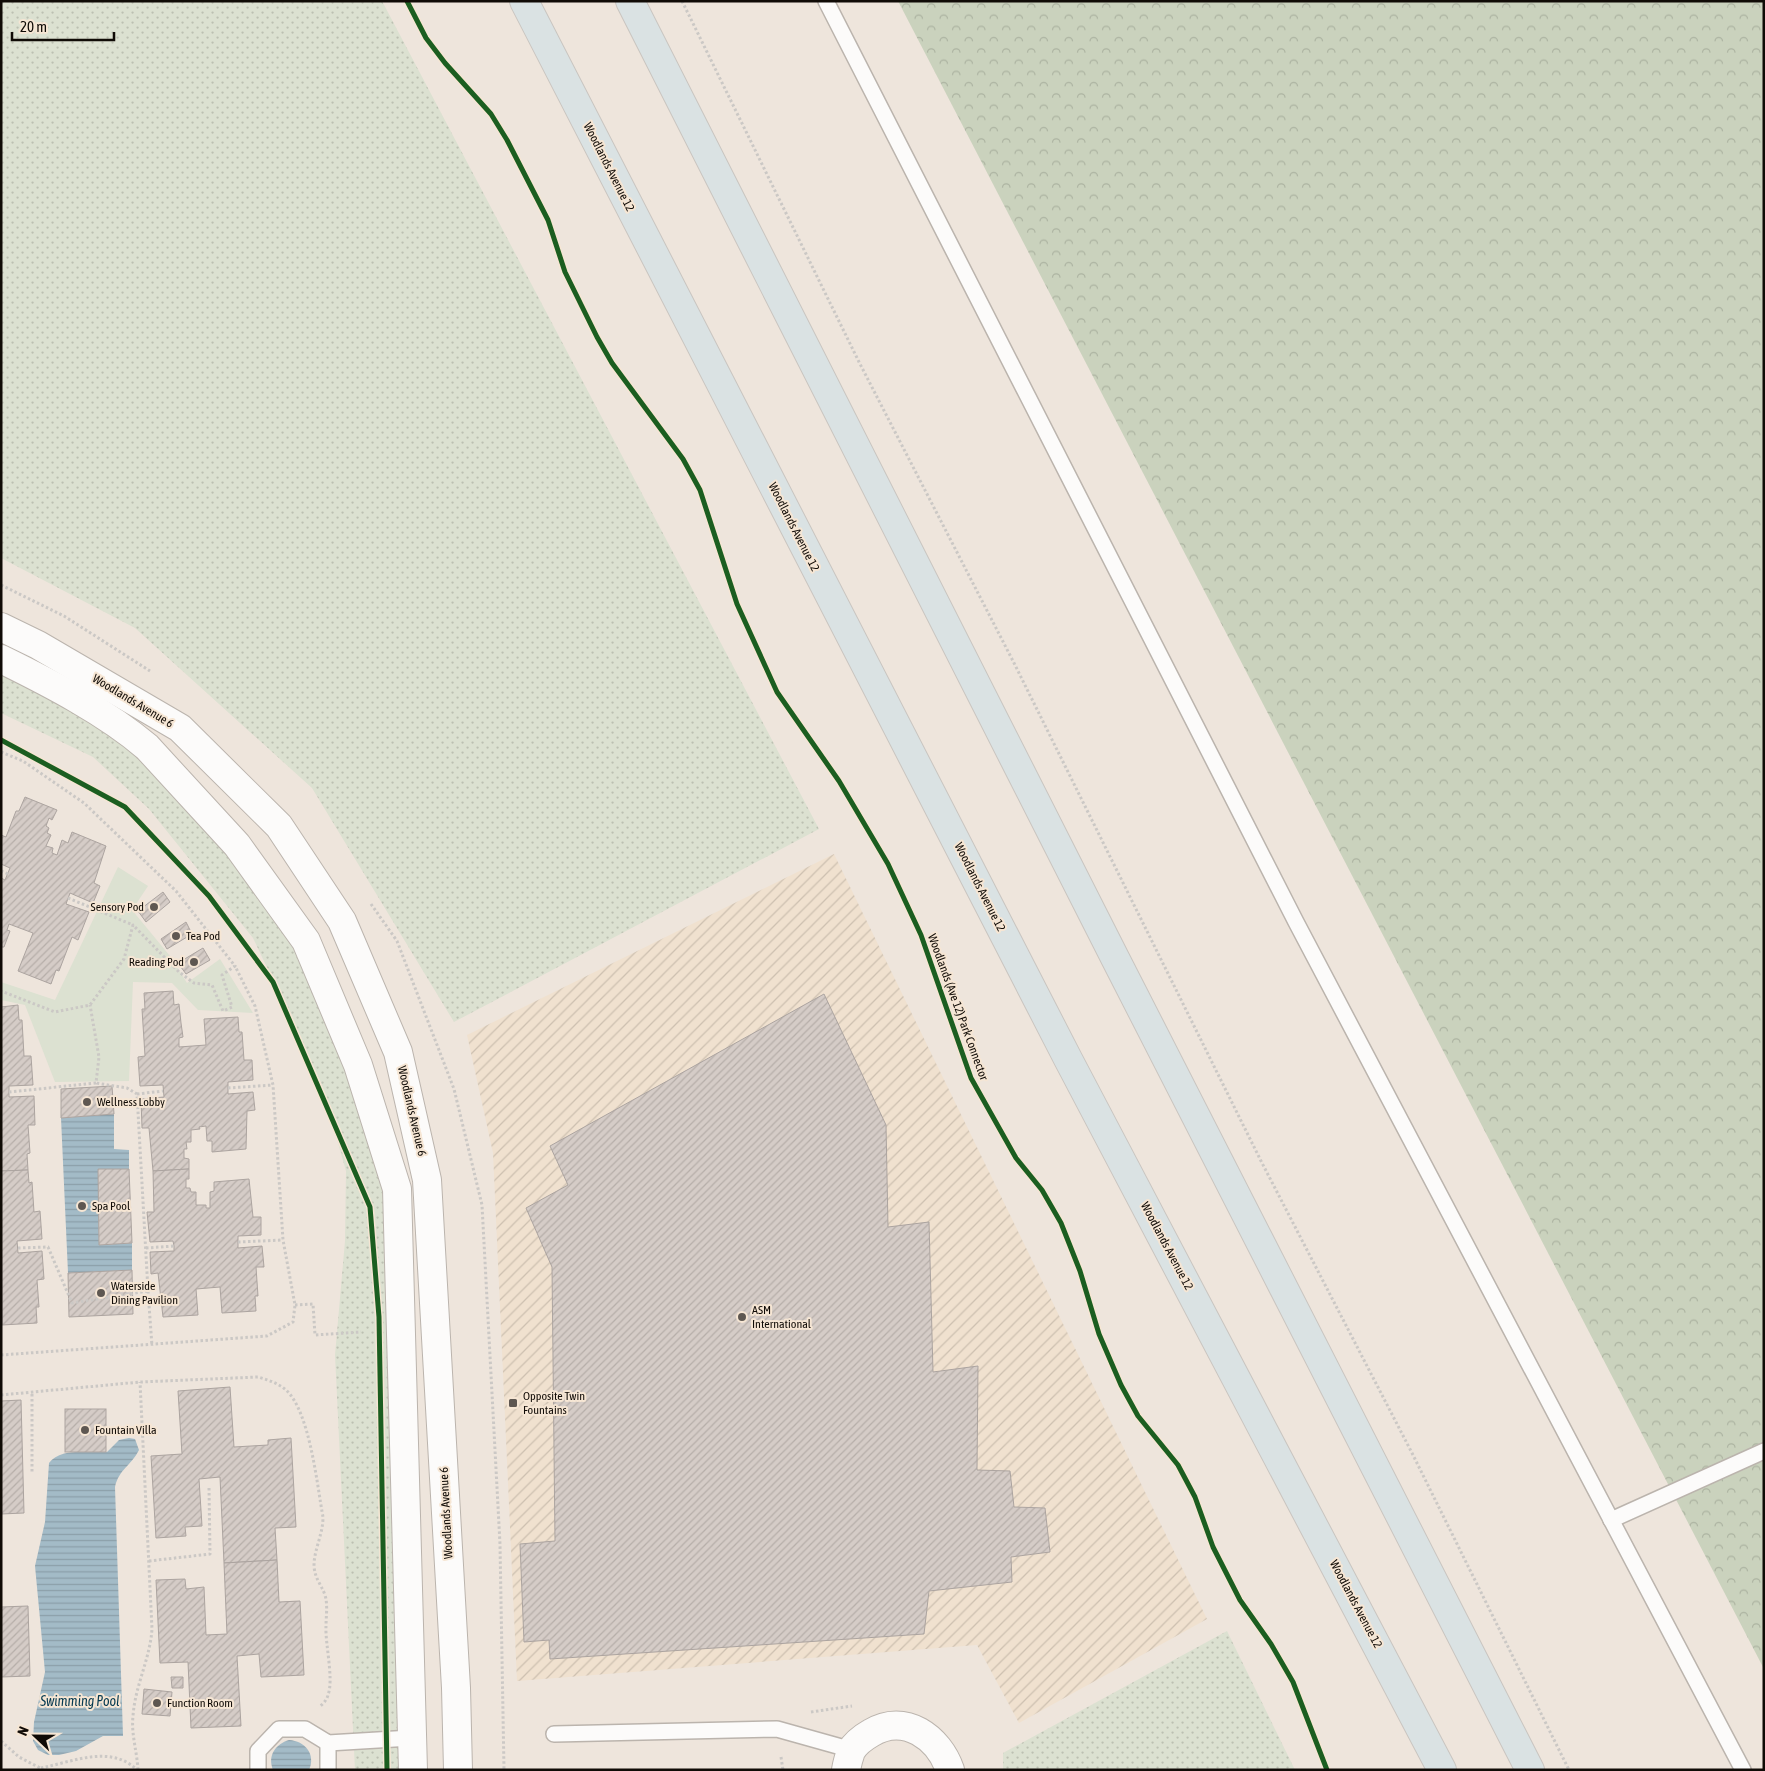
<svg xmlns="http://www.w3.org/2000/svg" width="1765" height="1771" viewBox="0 0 1765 1771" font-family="'Asap Condensed',sans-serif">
  <defs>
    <pattern id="industrial-furrows" width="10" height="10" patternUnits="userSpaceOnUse" patternTransform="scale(1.25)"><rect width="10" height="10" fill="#f0e1cf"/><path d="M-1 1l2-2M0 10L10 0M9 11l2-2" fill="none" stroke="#cdc0b0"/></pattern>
    <pattern id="grass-dots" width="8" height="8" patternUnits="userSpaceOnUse" patternTransform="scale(1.25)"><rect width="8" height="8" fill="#dce1d1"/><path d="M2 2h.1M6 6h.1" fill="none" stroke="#bcc0b2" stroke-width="1.8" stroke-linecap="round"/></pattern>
    <pattern id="forest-crowns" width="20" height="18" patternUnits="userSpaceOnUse" patternTransform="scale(1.25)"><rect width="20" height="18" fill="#cad2bd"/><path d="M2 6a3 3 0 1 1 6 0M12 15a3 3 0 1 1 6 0" fill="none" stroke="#acb3a1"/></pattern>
    <pattern id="water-rules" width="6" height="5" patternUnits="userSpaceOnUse" patternTransform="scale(1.25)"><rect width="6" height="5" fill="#a3bbc7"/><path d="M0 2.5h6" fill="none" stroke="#8b9fa9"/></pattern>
    <pattern id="building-hatch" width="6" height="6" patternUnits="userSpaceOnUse" patternTransform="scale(1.25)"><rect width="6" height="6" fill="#d5ccc7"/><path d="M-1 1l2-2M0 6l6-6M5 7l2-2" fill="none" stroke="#b6aea9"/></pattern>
  </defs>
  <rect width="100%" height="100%" fill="#eee5dc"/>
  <!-- industrial -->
  <polygon fill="url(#industrial-furrows)" points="834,854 1207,1619 1019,1723 977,1645 517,1681 493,1153 467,1035"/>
  <!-- grass -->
  <g fill="url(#grass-dots)">
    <polygon points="1,1 382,1 819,829 454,1022 312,788 135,628 1,558"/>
    <polygon points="1,673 147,747 297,940 393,1190 411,1770 355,1770 335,1355 345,1241 346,1171 320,1080 253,938 149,809 93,757 1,713"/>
    <polygon points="1227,1631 1295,1770 1003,1770 1003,1753"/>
  </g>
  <!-- forest -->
  <polygon fill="url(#forest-crowns)" points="898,1 1764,1 1764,1669"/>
  <!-- green -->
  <polygon fill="#dce1d1" points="118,867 148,886 132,910 170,956 187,983 220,959 253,1013 198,1010 172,983 133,982 129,1081 55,1082 25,1005 1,1000 1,982 55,1000"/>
  <!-- water -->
  <g fill="url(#water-rules)">
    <polygon points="114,1114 114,1149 129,1150 129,1169 98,1169 99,1245 132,1243 132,1270 68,1273 61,1118"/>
    <path d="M 129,1438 L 135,1439 L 139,1450 C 131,1466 119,1469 115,1487 L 123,1736 L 103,1736 L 76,1751 L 59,1755 L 48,1755 L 38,1750 L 33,1741 L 34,1722 L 45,1672 L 35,1566 L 45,1522 L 49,1463 C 61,1447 89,1453 107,1452 L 119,1440 Z"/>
    <path d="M 289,1740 C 305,1741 316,1754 309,1770 L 273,1770 C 267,1755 276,1744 289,1740 Z"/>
  </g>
  <!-- building -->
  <g fill="url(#building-hatch)" stroke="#aca4a0">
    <polygon points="25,797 57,810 52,820 49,818 46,826 49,828 47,833 51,835 46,846 53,848 52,853 57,855 62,840 68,843 72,832 106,846 94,883 100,886 93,903 70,893 66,904 89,912 78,940 72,937 59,971 56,970 51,984 18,971 33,933 9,924 7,930 10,931 4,947 1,947 1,878 5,880 10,868 1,864 1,835 6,837 16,811 19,811"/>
    <polygon points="163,892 170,902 146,922 138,911"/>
    <polygon points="186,922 192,934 167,949 161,939"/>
    <polygon points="203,948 210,960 186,974 178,963"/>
    <polygon points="173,991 174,1005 179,1004 181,1023 183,1037 179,1038 179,1047 206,1045 204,1019 238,1017 239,1032 242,1032 244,1060 252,1060 253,1080 228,1082 228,1094 253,1092 255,1110 247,1111 246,1149 212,1152 212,1141 207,1141 206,1126 199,1127 200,1129 191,1130 191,1142 186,1142 187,1149 184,1149 184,1158 189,1159 189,1169 153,1171 149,1128 142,1128 141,1099 164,1097 163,1085 140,1086 138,1057 145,1056 142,1009 145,1009 144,993"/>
    <polygon points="824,994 886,1125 888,1227 929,1222 933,1372 978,1366 977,1470 1010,1471 1014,1507 1045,1508 1050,1552 1011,1557 1012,1582 929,1591 924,1634 550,1659 549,1640 524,1642 520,1544 555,1541 552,1267 526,1208 568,1185 550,1146"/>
    <polygon points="18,1005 19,1020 22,1020 24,1056 31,1056 33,1085 9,1086 9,1097 34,1096 35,1125 28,1125 30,1153 27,1154 28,1170 1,1171 1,1007"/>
    <polygon points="112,1086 114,1114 61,1118 61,1089"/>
    <polygon points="98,1169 129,1169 132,1243 99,1245"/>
    <polygon points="189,1169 189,1179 186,1179 186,1188 190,1188 191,1192 196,1192 196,1205 206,1205 206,1208 210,1208 210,1192 214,1191 214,1182 249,1179 253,1217 261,1217 261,1235 238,1236 238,1248 262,1246 264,1267 256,1267 258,1296 255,1296 256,1311 222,1313 220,1287 196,1289 198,1315 163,1317 158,1273 151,1274 150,1252 174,1251 174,1246 173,1241 150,1242 147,1212 154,1212 153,1171"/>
    <polygon points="28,1170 29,1183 32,1182 34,1212 40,1211 42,1239 17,1241 18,1253 42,1251 44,1279 37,1280 39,1307 36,1307 37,1323 2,1325 1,1171"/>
    <polygon points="132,1270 133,1314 69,1317 68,1273"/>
    <polygon points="230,1387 234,1447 268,1445 268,1440 291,1438 296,1527 275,1528 277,1560 224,1563 220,1477 199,1479 202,1526 185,1527 186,1536 156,1538 151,1456 182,1454 178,1391"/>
    <polygon points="21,1400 24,1513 1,1514 1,1401"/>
    <rect x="65" y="1409" width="41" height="43"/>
    <polygon points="277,1560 279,1602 300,1601 304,1675 261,1677 259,1654 237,1656 241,1726 191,1728 188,1662 160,1663 156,1580 185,1579 186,1589 204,1587 206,1635 227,1634 224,1563"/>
    <polygon points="28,1606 30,1676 1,1677 1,1607"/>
    <polygon points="171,1677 183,1677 183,1688 172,1688"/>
    <polygon points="144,1689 172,1692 170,1716 142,1714"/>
  </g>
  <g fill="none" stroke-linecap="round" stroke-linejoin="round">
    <defs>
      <g id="service">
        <polyline points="826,1 1296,922 1743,1770"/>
        <polyline points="1611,1520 1764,1451"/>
        <polyline points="554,1734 777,1729 852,1750"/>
        <polyline points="258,1770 258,1751 279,1729 305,1729 328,1743 411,1738"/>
        <polyline points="328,1770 328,1743"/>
      </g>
      <path id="minor" d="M 846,1770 C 847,1764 849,1757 851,1751 C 855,1744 864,1737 871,1733 C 905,1712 939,1738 950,1770"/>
      <g id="tertiary">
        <polyline points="1,627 38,645 180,728 279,826 342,921 398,1052 427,1180 456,1688 458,1770"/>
        <path d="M 1,659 C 50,683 106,712 147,747 L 237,845 L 306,941 L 358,1065 L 397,1189 L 413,1770"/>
      </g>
      <g id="primary">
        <polyline points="524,1 1068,1059 1442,1770"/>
        <polyline points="630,1 1115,958 1530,1770"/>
      </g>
    </defs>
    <!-- service casing -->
    <use href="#service" stroke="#bbb4ad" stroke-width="18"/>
    <!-- minor casing -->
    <use href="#minor" stroke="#bbb4ad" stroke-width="30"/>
    <!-- tertiary casing -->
    <use href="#tertiary" stroke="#bbb4ad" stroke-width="30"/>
    <!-- primary casing -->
    <use href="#primary" stroke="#c9c5c0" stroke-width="30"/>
    <!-- path -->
    <g stroke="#cbc8c5" stroke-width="3" stroke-dasharray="2.5 2.5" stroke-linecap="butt">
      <polyline points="682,1 859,362 1013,661 1261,1161 1412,1453 1569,1770"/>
      <polyline points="1,585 64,616 150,671"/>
      <polyline points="1,752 23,761 84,803 176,891 235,966 222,975 232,1007 223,1011 212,985 194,983 179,972 133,925 124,959 90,1005 55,1012 1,991"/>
      <polyline points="1,871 8,874"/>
      <polyline points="68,898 133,925"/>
      <polyline points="371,904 397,941 454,1089 482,1205 500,1544 504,1770"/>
      <polyline points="228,1088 273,1085"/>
      <polyline points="9,1092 96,1083 99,1057 90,1005"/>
      <polyline points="137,1094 163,1091"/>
      <polyline points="238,1242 283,1240"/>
      <polyline points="18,1248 48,1247 72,1303 148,1291 137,1094 127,1088 96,1083"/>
      <polyline points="146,1248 174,1246"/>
      <polyline points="148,1291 152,1346"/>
      <polyline points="295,1305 313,1304 315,1335 361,1332"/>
      <polyline points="1,1355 267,1336 293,1322 295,1305 283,1240 273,1085 255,1006 235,966"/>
      <polyline points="32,1394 32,1473"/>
      <path d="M 1,1395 L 140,1382 L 258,1377 C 268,1380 278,1383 286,1390 C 310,1412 317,1485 323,1517 C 323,1535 314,1549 314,1566 C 315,1579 321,1584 325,1595 C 328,1605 326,1616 326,1626 C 325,1644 334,1679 328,1695 C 327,1700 322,1705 319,1707"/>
      <polyline points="149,1561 210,1554 209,1487"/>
      <polyline points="811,1712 852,1706"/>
      <polyline points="1,1741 19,1757 42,1769"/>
      <polyline points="781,1757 783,1770"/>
      <path d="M 41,1768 C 72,1762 111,1744 137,1770"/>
      <path d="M 138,1770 C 137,1751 131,1734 133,1716 C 135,1686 150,1659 152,1629 L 140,1382"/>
    </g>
    <!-- service -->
    <use href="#service" stroke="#fcfbfa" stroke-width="15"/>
    <!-- minor -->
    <use href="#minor" stroke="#fcfbfa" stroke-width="28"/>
    <!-- tertiary -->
    <use href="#tertiary" stroke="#fcfbfa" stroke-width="28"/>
    <!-- primary -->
    <use href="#primary" stroke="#dae2e3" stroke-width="28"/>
    <defs>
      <g id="cycleway">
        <polyline points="407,1 426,38 445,63 491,114 507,140 548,220 565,272 597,337 612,363 683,459 700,490 737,604 777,692 839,781 888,864 921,935 971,1078 1016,1158 1042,1190 1061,1223 1080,1271 1099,1334 1121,1385 1138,1416 1178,1465 1195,1497 1213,1547 1240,1600 1271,1644 1293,1682 1327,1770"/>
        <polyline points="1,740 125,807 209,896 273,982 370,1207 379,1317 387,1770"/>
      </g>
    </defs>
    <!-- cycleway casing -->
    <use href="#cycleway" stroke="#f6e6d4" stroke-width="8"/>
    <!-- cycleway -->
    <use href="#cycleway" stroke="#1b5e20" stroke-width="5"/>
  </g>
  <!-- markers -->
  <g fill="#5e5751" stroke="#f6e6d4" stroke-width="2">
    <circle cx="154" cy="907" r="5"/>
    <circle cx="176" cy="936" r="5"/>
    <circle cx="194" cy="962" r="5"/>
    <circle cx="87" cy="1102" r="5"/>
    <circle cx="82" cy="1206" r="5"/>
    <circle cx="101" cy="1293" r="5"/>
    <circle cx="742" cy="1317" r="5"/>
    <rect x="508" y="1398" width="10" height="10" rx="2.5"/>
    <circle cx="85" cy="1430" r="5"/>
    <circle cx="157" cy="1703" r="5"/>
  </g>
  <g text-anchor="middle" stroke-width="4" stroke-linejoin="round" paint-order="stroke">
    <!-- street labels -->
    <g font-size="12" fill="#100b06" stroke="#f6e6d4">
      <text transform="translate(609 167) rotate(63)" y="4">Woodlands Avenue 12</text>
      <text transform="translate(794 527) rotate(63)" y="4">Woodlands Avenue 12</text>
      <text transform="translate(133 701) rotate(31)" y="4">Woodlands Avenue 6</text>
      <text transform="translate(980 887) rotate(63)" y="4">Woodlands Avenue 12</text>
      <text transform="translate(958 1007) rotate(70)" y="4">Woodlands (Ave 12) Park Connector</text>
      <text transform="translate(412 1111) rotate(77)" y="4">Woodlands Avenue 6</text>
      <text transform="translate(1167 1246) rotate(62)" y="4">Woodlands Avenue 12</text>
      <text transform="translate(446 1513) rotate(-93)" y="4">Woodlands Avenue 6</text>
      <text transform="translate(1356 1604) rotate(62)" y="4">Woodlands Avenue 12</text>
    </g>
    <!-- poi labels -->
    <g font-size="12" fill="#100b06" stroke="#f6e6d4" text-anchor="start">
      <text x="144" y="911" text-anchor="end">Sensory Pod</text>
      <text x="186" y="940">Tea Pod</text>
      <text x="184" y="966" text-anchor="end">Reading Pod</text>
      <text x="97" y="1106">Wellness Lobby</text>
      <text x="92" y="1210">Spa Pool</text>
      <text x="111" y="1290">Waterside<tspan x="111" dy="14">Dining Pavilion</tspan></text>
      <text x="752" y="1314">ASM<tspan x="752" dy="14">International</tspan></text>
      <text x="523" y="1400">Opposite Twin<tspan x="523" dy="14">Fountains</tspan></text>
      <text x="95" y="1434">Fountain Villa</text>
      <text x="167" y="1707">Function Room</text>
    </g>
    <!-- water labels -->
    <g font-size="14" font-style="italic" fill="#043950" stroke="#f6e6d4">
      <text x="80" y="1706">Swimming Pool</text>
    </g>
  </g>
  <!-- border -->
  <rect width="1765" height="1771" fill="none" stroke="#100b06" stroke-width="5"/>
  <!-- north arrow -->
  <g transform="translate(35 1736) rotate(292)" stroke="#f6e6d4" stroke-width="4" paint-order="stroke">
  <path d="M0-4L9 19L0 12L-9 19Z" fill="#100b06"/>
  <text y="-8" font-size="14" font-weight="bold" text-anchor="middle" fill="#100b06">N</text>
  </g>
  <!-- scale -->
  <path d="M12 32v8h102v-8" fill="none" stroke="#100b06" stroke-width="2.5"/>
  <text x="20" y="32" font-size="15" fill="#100b06" stroke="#f6e6d4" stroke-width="4" paint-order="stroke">20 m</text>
</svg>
